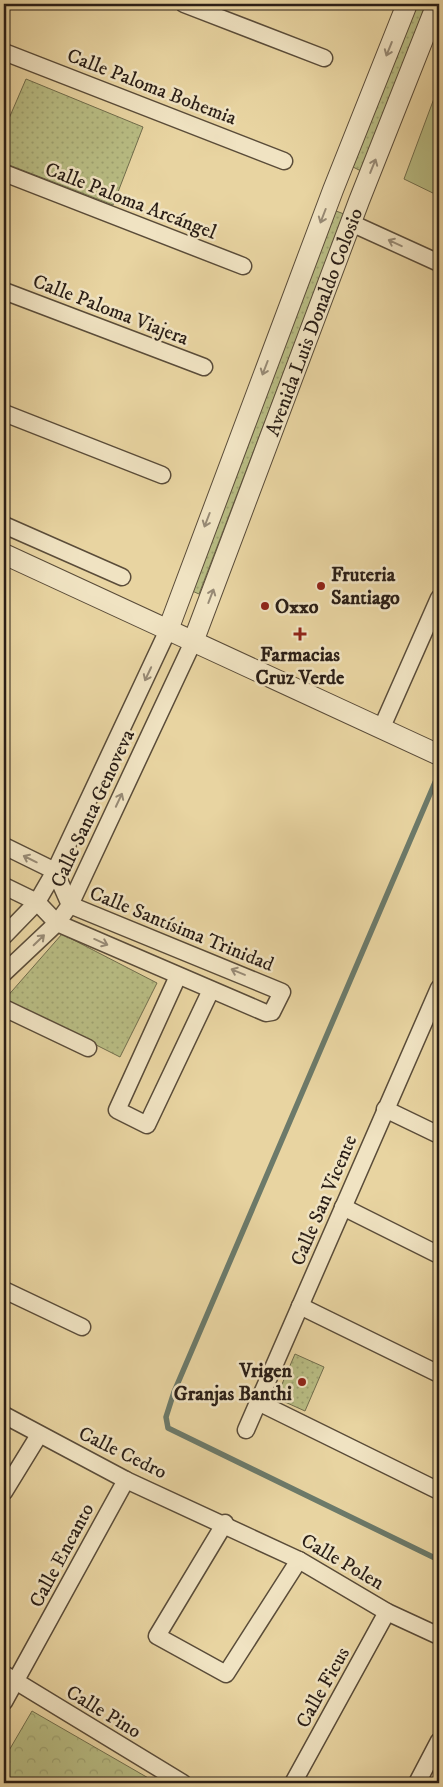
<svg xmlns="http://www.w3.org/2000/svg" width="443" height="1787" viewBox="0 0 443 1787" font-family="'IM FELL DW Pica',serif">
  <defs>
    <pattern id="forest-crowns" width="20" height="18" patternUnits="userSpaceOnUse" patternTransform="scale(1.25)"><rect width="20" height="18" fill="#b8bc83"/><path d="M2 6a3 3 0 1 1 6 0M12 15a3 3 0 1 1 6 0" fill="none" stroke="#9ea170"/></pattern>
    <pattern id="park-dots" width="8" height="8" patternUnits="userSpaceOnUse" patternTransform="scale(1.25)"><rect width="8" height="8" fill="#b8bc83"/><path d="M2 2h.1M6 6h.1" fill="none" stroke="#9ea170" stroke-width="1.8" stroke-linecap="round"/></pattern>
  </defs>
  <rect width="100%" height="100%" fill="#e8d4a1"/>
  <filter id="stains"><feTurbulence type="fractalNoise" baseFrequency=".004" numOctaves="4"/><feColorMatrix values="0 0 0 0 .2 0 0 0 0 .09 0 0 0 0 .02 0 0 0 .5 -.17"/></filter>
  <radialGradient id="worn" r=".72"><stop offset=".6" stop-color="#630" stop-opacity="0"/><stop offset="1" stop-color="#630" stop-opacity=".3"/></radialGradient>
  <!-- forest -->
  <polygon fill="url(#forest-crowns)" stroke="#716d4c" points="32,1711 157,1783 4,1783 4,1759"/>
  <!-- park -->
  <g fill="url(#park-dots)" stroke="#716d4c">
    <polygon points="417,4 426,4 361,171 353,167"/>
    <polygon points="26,79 143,127 113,205 4,163 4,130"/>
    <polygon points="336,211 344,214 199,594 190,590"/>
    <polygon points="62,934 157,983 120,1057 5,999"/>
    <polygon points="295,1354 324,1367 305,1411 276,1398"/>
  </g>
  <!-- pitch -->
  <polygon fill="#b8bc83" stroke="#716d4c" points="439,85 439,196 404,179"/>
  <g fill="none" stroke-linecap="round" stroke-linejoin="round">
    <!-- stream -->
    <polyline stroke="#6c7a6a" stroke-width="5.5" points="439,773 174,1392 166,1417 168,1428 439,1560"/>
    <defs>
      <g id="minor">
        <polyline points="184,4 324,58"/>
        <polyline points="4,52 284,161"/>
        <polyline points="4,173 243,266"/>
        <polyline points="351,223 439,263"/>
        <polyline points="4,291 204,367"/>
        <polyline points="4,413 162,475"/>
        <polyline points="4,525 122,577"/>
        <polyline points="382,727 439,598"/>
        <polyline points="4,846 55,871 70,905 282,992 272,1012 266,1013 57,923 37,902 4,886"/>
        <polyline points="4,936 37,902 55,871 168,630"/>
        <polyline points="4,973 57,923 70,905 193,642"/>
        <polyline points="178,976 117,1110 147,1125 211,990"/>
        <polyline points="4,1008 88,1048"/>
        <polyline points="385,1109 439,1135"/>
        <polyline points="343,1207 439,1255"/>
        <polyline points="4,1290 82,1327"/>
        <polyline points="300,1306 439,1374"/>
        <polyline points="258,1402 439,1491"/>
        <polyline points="4,1415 126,1480 299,1560 387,1612 439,1636"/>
        <polyline points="246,1430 439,988"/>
        <polyline points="4,1492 39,1435"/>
        <polyline points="225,1523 157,1636 226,1674 299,1560"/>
        <polyline points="4,1674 183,1783"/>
        <polyline points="4,1702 126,1480"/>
        <polyline points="293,1783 387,1612"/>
        <polyline points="417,1783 439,1741"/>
      </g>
      <g id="tertiary">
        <polyline points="4,554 439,755"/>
        <polyline points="168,630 333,190 407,4"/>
        <path id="s1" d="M 193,642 L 359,201 L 437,4"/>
      </g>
    </defs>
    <!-- minor casing -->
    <use href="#minor" stroke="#5a4c39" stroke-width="19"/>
    <!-- tertiary casing -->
    <use href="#tertiary" stroke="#5a4c39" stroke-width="22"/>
    <!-- minor -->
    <use href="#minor" stroke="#f0e3c2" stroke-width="16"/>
    <!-- tertiary -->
    <use href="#tertiary" stroke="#f0e3c2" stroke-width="20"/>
  </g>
  <!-- one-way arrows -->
  <defs><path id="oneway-shaft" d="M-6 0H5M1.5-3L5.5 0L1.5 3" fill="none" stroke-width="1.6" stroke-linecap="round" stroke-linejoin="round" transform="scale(1.25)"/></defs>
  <g stroke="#978a75">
    <use href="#oneway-shaft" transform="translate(389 49) rotate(112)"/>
    <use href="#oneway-shaft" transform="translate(373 166) rotate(-68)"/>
    <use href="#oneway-shaft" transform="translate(323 216) rotate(111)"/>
    <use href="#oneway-shaft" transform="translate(395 243) rotate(-155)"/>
    <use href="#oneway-shaft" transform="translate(265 368) rotate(111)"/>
    <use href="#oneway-shaft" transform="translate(207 520) rotate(111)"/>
    <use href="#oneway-shaft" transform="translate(211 596) rotate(-69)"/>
    <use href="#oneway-shaft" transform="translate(148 674) rotate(115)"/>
    <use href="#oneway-shaft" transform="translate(119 800) rotate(-65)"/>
    <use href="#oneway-shaft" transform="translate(30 859) rotate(-154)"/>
    <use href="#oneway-shaft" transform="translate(39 940) rotate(-44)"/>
    <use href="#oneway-shaft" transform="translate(101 942) rotate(24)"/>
    <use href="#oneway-shaft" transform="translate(238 972) rotate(-157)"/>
  </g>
  <!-- markers -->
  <g fill="#8f2418" stroke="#f0e3c2" stroke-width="2">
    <circle cx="321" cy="586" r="5"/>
    <circle cx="265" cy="606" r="5"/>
    <path d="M297.5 626.5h5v5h5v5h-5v5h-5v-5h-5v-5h5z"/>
    <circle cx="302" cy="1382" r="5"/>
  </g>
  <g text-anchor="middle" stroke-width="5" stroke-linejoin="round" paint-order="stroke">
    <!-- street labels -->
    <g font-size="20" fill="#2a1e16" stroke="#f0e3c2">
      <text transform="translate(152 86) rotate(21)" y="7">Calle Paloma Bohemia</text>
      <text transform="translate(131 200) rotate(21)" y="7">Calle Paloma Arcángel</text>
      <text transform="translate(111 309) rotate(21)" y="7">Calle Paloma Viajera</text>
      <text dy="7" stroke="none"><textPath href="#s1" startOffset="342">Avenida Luis Donaldo Colosio</textPath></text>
      <text transform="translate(92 808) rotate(-65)" y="7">Calle Santa Genoveva</text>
      <text transform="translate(182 928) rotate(22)" y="7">Calle Santísima Trinidad</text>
      <text transform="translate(323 1200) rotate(-67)" y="7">Calle San Vicente</text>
      <text transform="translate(123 1452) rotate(26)" y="7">Calle Cedro</text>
      <text transform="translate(61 1555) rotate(-62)" y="7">Calle Encanto</text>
      <text transform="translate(343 1561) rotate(30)" y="7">Calle Polen</text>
      <text transform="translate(322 1687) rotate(-61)" y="7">Calle Ficus</text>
      <text transform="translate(104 1711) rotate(31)" y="7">Calle Pino</text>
    </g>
    <!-- poi labels -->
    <g font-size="20" font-weight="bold" fill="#2a1e16" stroke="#f0e3c2" text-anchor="start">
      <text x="331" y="581">Fruteria<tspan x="331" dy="23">Santiago</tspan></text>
      <text x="275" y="613">Oxxo</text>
      <text x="300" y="661" text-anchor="middle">Farmacias<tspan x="300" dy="23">Cruz Verde</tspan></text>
      <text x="292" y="1377" text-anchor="end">Vrigen<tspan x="292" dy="23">Granjas Banthi</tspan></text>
    </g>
  </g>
  <!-- margin -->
  <rect width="443" height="1787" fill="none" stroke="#e8d4a1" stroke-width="20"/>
  <rect x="5" y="5" width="433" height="1777" fill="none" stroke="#2a1e16" stroke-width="2.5"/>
  <rect x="10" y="10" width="423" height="1767" fill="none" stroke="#2a1e16"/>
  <rect width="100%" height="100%" filter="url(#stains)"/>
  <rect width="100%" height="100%" fill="url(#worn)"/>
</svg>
